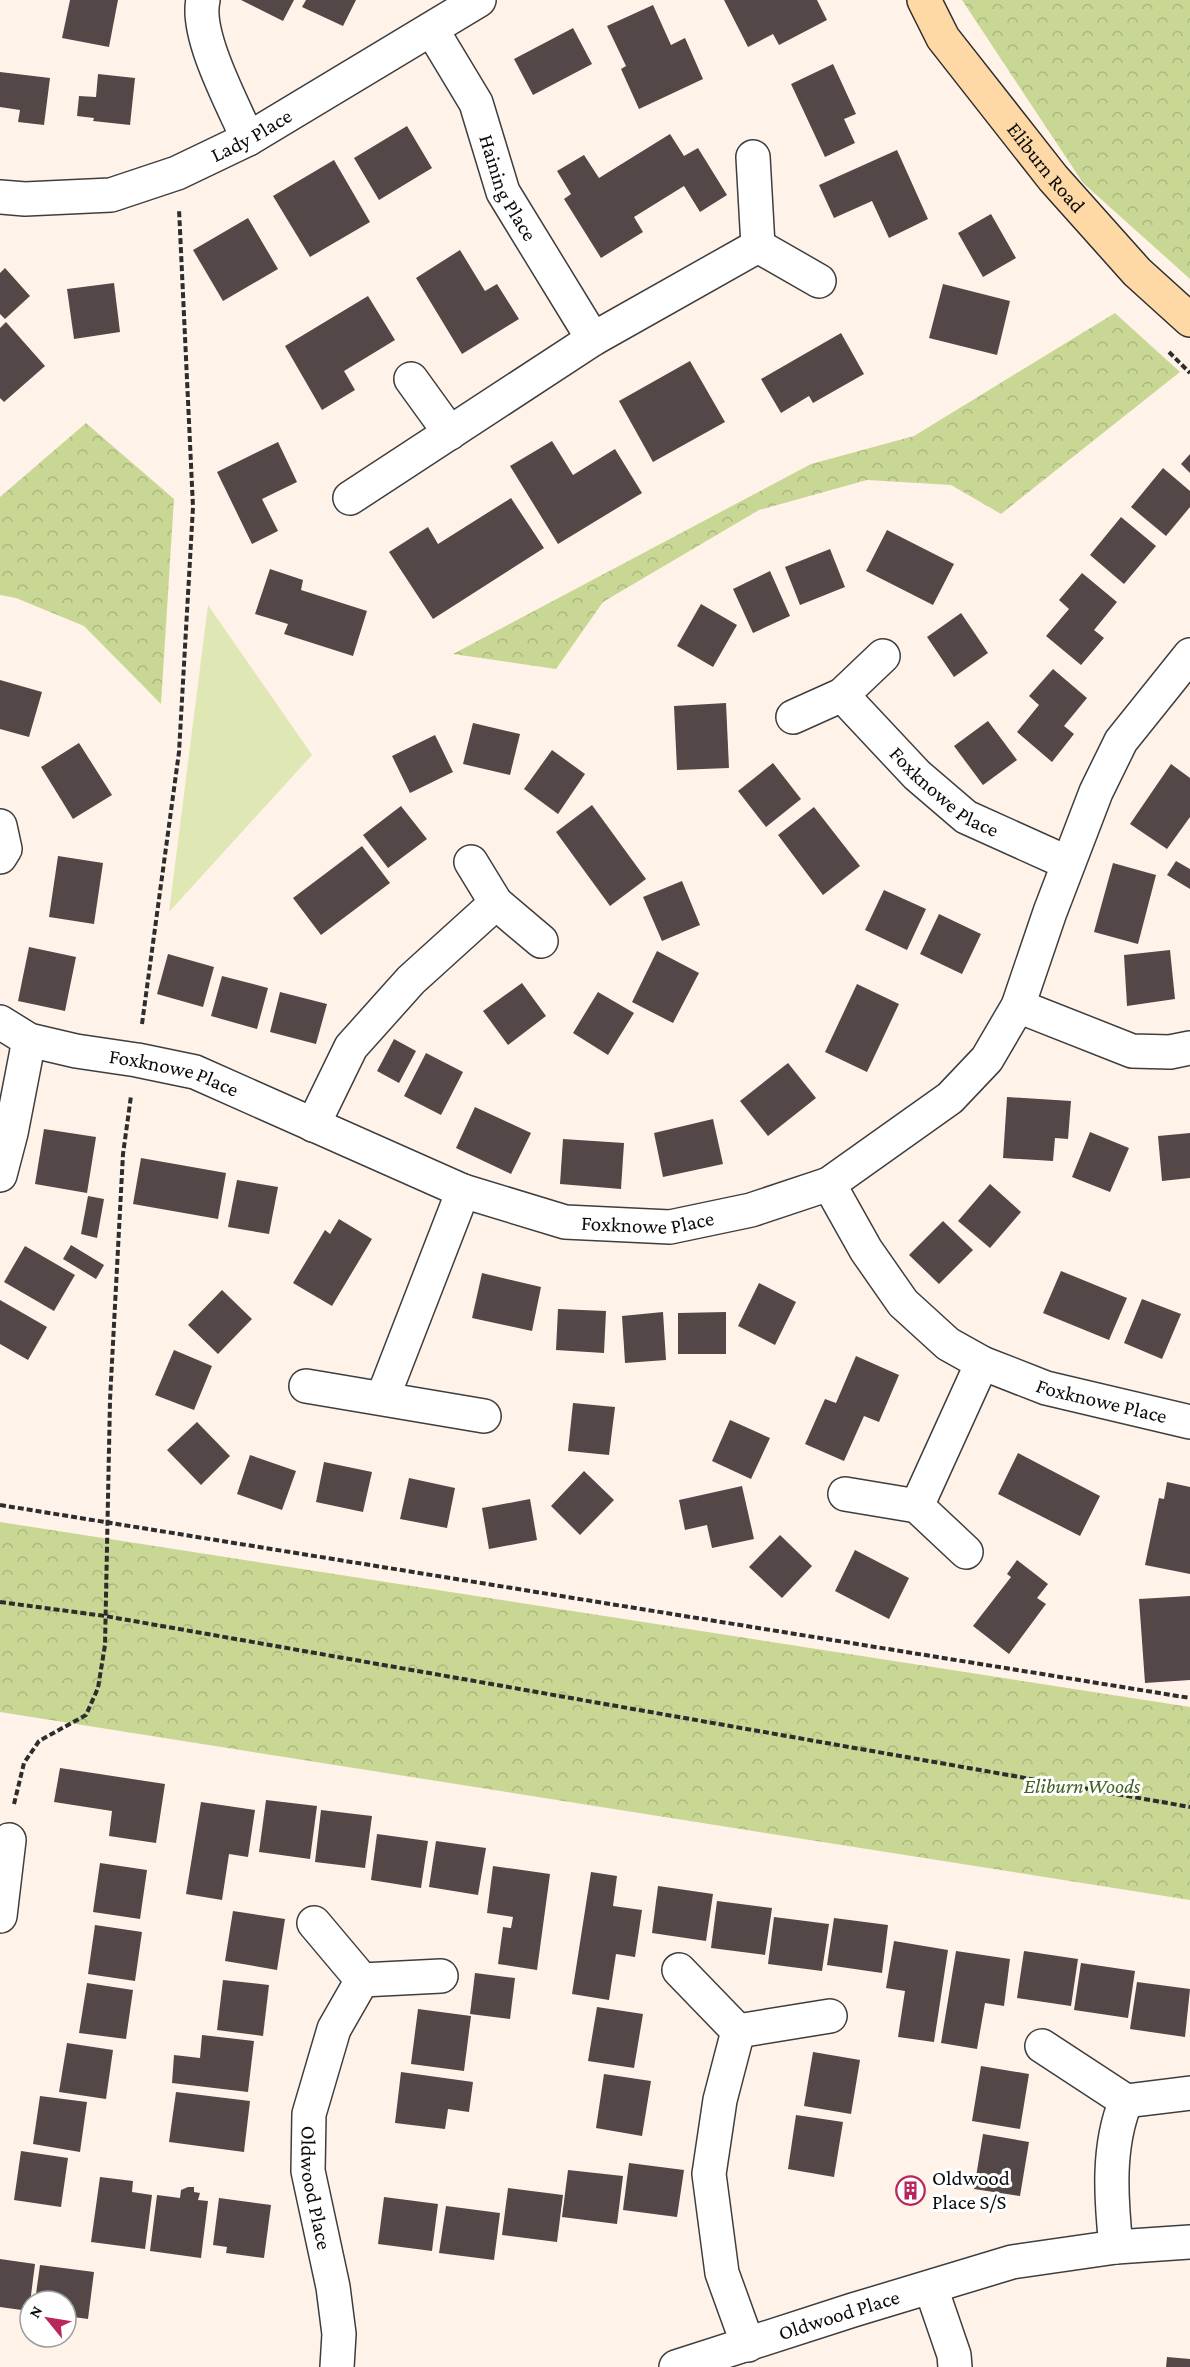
<svg xmlns="http://www.w3.org/2000/svg" width="1190" height="2367" viewBox="0 0 1190 2367" font-family="'Crimson Pro',serif">
  <defs>
    <pattern id="forest-crowns" width="20" height="18" patternUnits="userSpaceOnUse" patternTransform="scale(1.5)"><rect width="20" height="18" fill="#c8d894"/><path d="M2 6a3 3 0 1 1 6 0M12 15a3 3 0 1 1 6 0" fill="none" stroke="#aab87e"/></pattern>
  </defs>
  <rect width="100%" height="100%" fill="#fff3e9"/>
  <!-- grass -->
  <polygon fill="#dfe7b4" points="208,605 312,755 169,912"/>
  <!-- forest -->
  <g fill="url(#forest-crowns)">
    <polygon points="962,0 1190,0 1190,279 1083,183"/>
    <polygon points="1115,313 1180,372 1001,514 951,485 867,480 759,510 603,602 556,669 453,654 811,464 914,436"/>
    <polygon points="86,423 174,499 161,704 84,626 16,598 0,595 0,497"/>
    <polygon points="0,1522 1190,1707 1190,1900 0,1712"/>
  </g>
  <!-- building -->
  <g fill="#534847">
    <polygon points="70,0 118,0 109,47 62,38"/>
    <polygon points="241,0 294,0 283,21"/>
    <polygon points="306,0 356,0 343,26 302,7"/>
    <polygon points="724,0 817,0 827,20 779,45 773,34 748,47"/>
    <polygon points="653,5 671,45 685,38 703,79 639,109 621,69 626,66 607,26"/>
    <polygon points="573,28 592,64 533,95 514,59"/>
    <polygon points="833,64 856,114 844,119 855,143 825,157 791,84"/>
    <polygon points="0,72 50,78 44,125 18,122 20,110 0,107"/>
    <polygon points="98,74 135,78 130,125 93,121 94,118 77,116 79,96 96,97"/>
    <polygon points="407,126 432,168 379,200 354,158"/>
    <polygon points="670,134 684,156 698,148 727,195 700,212 684,186 634,217 643,232 601,258 564,199 571,194 557,171 584,155 599,178"/>
    <polygon points="897,150 928,219 889,238 872,201 834,218 819,185"/>
    <polygon points="334,160 370,222 310,257 273,196"/>
    <polygon points="991,214 1016,258 983,277 958,233"/>
    <polygon points="248,218 278,269 223,301 193,250"/>
    <polygon points="460,250 485,291 497,284 519,319 462,354 416,278"/>
    <polygon points="5,268 30,296 5,319 0,314 0,273"/>
    <polygon points="114,283 120,332 74,339 67,289"/>
    <polygon points="943,284 1010,301 997,355 929,338"/>
    <polygon points="368,296 395,340 344,371 355,390 322,410 285,346"/>
    <polygon points="6,322 45,366 4,402 0,398 0,328"/>
    <polygon points="841,333 864,374 813,403 809,396 781,413 761,379"/>
    <polygon points="690,361 725,422 653,462 619,401"/>
    <polygon points="552,441 573,475 615,449 642,493 558,544 510,466"/>
    <polygon points="278,442 297,482 262,499 278,531 252,544 217,472"/>
    <polygon points="1190,454 1190,473 1181,464"/>
    <polygon points="1163,468 1190,491 1190,507 1166,536 1131,507"/>
    <polygon points="511,498 544,548 433,619 389,552 428,527 438,544"/>
    <polygon points="1121,517 1156,546 1124,584 1090,555"/>
    <polygon points="887,530 954,564 933,605 866,571"/>
    <polygon points="830,549 845,587 800,605 785,567"/>
    <polygon points="270,569 303,580 301,590 367,611 353,656 284,634 288,624 255,614"/>
    <polygon points="770,571 790,616 753,633 733,589"/>
    <polygon points="1082,573 1117,602 1094,630 1104,638 1081,665 1046,636 1069,609 1059,600"/>
    <polygon points="701,604 737,625 713,667 677,646"/>
    <polygon points="961,613 988,653 954,677 927,637"/>
    <polygon points="1053,669 1087,698 1064,726 1074,734 1052,762 1017,732 1039,705 1029,696"/>
    <polygon points="0,680 42,692 29,737 0,729"/>
    <polygon points="726,703 729,768 677,770 674,706"/>
    <polygon points="988,721 1017,760 983,785 954,746"/>
    <polygon points="473,723 520,734 510,775 463,764"/>
    <polygon points="435,735 453,772 410,793 392,756"/>
    <polygon points="79,743 112,795 73,819 41,767"/>
    <polygon points="552,750 585,774 558,814 524,789"/>
    <polygon points="773,763 801,799 766,827 738,791"/>
    <polygon points="1171,764 1190,778 1190,817 1167,849 1130,824"/>
    <polygon points="592,805 646,879 610,906 556,832"/>
    <polygon points="401,806 427,839 388,868 363,835"/>
    <polygon points="814,807 860,866 823,895 778,835"/>
    <polygon points="362,846 390,883 321,935 293,898"/>
    <polygon points="58,856 103,863 94,924 49,917"/>
    <polygon points="1176,861 1190,869 1190,889 1167,875"/>
    <polygon points="1113,863 1156,875 1138,944 1094,932"/>
    <polygon points="682,881 700,925 662,941 643,897"/>
    <polygon points="884,890 926,909 907,950 865,930"/>
    <polygon points="939,914 981,934 962,974 920,954"/>
    <polygon points="29,947 76,957 65,1011 18,1001"/>
    <polygon points="1170,950 1175,999 1127,1006 1124,955"/>
    <polygon points="657,951 699,973 673,1023 632,1002"/>
    <polygon points="168,954 214,967 203,1007 157,994"/>
    <polygon points="222,976 268,988 257,1029 211,1016"/>
    <polygon points="522,983 546,1016 508,1045 483,1011"/>
    <polygon points="857,984 899,1004 867,1072 825,1052"/>
    <polygon points="280,992 327,1004 316,1044 270,1032"/>
    <polygon points="598,992 634,1013 608,1055 573,1033"/>
    <polygon points="394,1039 416,1051 399,1083 377,1071"/>
    <polygon points="426,1053 463,1072 441,1115 404,1096"/>
    <polygon points="788,1063 816,1098 768,1136 740,1101"/>
    <polygon points="1007,1097 1071,1101 1068,1139 1055,1138 1053,1161 1003,1158"/>
    <polygon points="475,1107 531,1133 511,1174 456,1148"/>
    <polygon points="713,1119 723,1164 663,1177 654,1133"/>
    <polygon points="44,1129 96,1137 87,1193 35,1184"/>
    <polygon points="1090,1132 1129,1148 1110,1192 1072,1177"/>
    <polygon points="1190,1133 1190,1178 1162,1181 1158,1136"/>
    <polygon points="563,1139 624,1143 621,1189 560,1184"/>
    <polygon points="141,1158 226,1173 218,1219 133,1204"/>
    <polygon points="237,1180 278,1187 269,1234 228,1227"/>
    <polygon points="990,1184 1021,1212 990,1248 958,1221"/>
    <polygon points="88,1196 104,1199 97,1238 81,1234"/>
    <polygon points="339,1219 372,1239 332,1306 293,1283 325,1230 330,1234"/>
    <polygon points="943,1221 973,1250 939,1284 909,1255"/>
    <polygon points="71,1245 104,1265 96,1279 63,1259"/>
    <polygon points="25,1246 75,1275 54,1311 4,1282"/>
    <polygon points="1061,1271 1127,1298 1109,1340 1043,1313"/>
    <polygon points="482,1273 541,1287 532,1331 472,1318"/>
    <polygon points="759,1283 796,1302 775,1345 738,1326"/>
    <polygon points="222,1290 252,1319 218,1354 188,1325"/>
    <polygon points="1142,1299 1181,1314 1162,1359 1124,1343"/>
    <polygon points="0,1300 47,1327 28,1360 0,1344"/>
    <polygon points="558,1309 606,1311 604,1353 556,1350"/>
    <polygon points="663,1312 666,1360 625,1363 622,1316"/>
    <polygon points="726,1312 726,1354 678,1354 678,1313"/>
    <polygon points="174,1350 212,1366 194,1410 155,1395"/>
    <polygon points="856,1356 899,1375 879,1422 864,1416 844,1461 805,1444 825,1399 836,1403"/>
    <polygon points="573,1403 615,1407 609,1455 568,1451"/>
    <polygon points="730,1420 770,1438 751,1479 712,1461"/>
    <polygon points="197,1422 230,1456 201,1485 167,1450"/>
    <polygon points="1018,1453 1100,1496 1080,1536 998,1494"/>
    <polygon points="250,1455 296,1471 282,1510 237,1494"/>
    <polygon points="324,1462 372,1472 363,1512 316,1502"/>
    <polygon points="584,1471 614,1500 580,1535 551,1506"/>
    <polygon points="409,1478 455,1488 447,1528 400,1519"/>
    <polygon points="1167,1482 1190,1487 1190,1574 1145,1565 1159,1498 1164,1499"/>
    <polygon points="742,1486 754,1539 712,1548 707,1525 685,1530 679,1500"/>
    <polygon points="530,1499 537,1540 489,1549 482,1508"/>
    <polygon points="780,1535 812,1566 782,1598 749,1567"/>
    <polygon points="855,1550 909,1578 889,1619 835,1591"/>
    <polygon points="1017,1560 1048,1584 1037,1598 1046,1604 1009,1654 973,1626 1011,1577 1007,1574"/>
    <polygon points="1190,1596 1190,1680 1145,1683 1139,1599"/>
    <polygon points="60,1768 165,1784 156,1843 109,1836 112,1811 54,1802"/>
    <polygon points="266,1800 317,1806 310,1859 259,1852"/>
    <polygon points="201,1802 255,1810 248,1857 229,1854 222,1900 186,1894"/>
    <polygon points="321,1810 372,1816 365,1868 315,1862"/>
    <polygon points="377,1834 428,1841 421,1888 371,1880"/>
    <polygon points="436,1841 486,1848 478,1895 429,1887"/>
    <polygon points="100,1863 147,1870 140,1919 93,1912"/>
    <polygon points="493,1866 550,1874 537,1970 498,1964 503,1927 511,1928 513,1917 487,1913"/>
    <polygon points="591,1872 617,1876 613,1906 642,1910 635,1957 616,1954 609,2000 572,1994"/>
    <polygon points="658,1886 713,1894 706,1941 652,1933"/>
    <polygon points="717,1901 772,1908 765,1955 711,1948"/>
    <polygon points="233,1911 285,1919 277,1970 225,1961"/>
    <polygon points="774,1917 829,1924 822,1971 768,1964"/>
    <polygon points="834,1918 888,1925 882,1973 827,1965"/>
    <polygon points="95,1925 142,1932 135,1981 88,1974"/>
    <polygon points="894,1941 948,1950 934,2042 898,2037 905,1991 886,1988"/>
    <polygon points="956,1951 1010,1959 1004,2006 985,2003 977,2049 941,2043"/>
    <polygon points="1024,1951 1078,1959 1071,2006 1017,1998"/>
    <polygon points="1081,1963 1135,1971 1128,2018 1074,2010"/>
    <polygon points="475,1973 515,1978 510,2019 470,2014"/>
    <polygon points="223,1980 269,1985 263,2036 217,2030"/>
    <polygon points="1137,1982 1190,1989 1185,2037 1130,2029"/>
    <polygon points="87,1983 133,1990 126,2039 79,2033"/>
    <polygon points="597,2007 643,2014 634,2068 588,2061"/>
    <polygon points="418,2009 471,2016 464,2071 411,2064"/>
    <polygon points="202,2035 254,2041 248,2092 172,2083 174,2055 200,2058"/>
    <polygon points="67,2043 113,2050 106,2099 59,2092"/>
    <polygon points="813,2052 860,2060 851,2114 804,2106"/>
    <polygon points="981,2066 1029,2074 1020,2129 972,2121"/>
    <polygon points="401,2072 473,2082 469,2112 448,2109 445,2129 395,2123"/>
    <polygon points="604,2074 651,2081 642,2136 596,2128"/>
    <polygon points="176,2092 250,2101 244,2152 169,2142"/>
    <polygon points="40,2096 87,2102 80,2152 33,2144"/>
    <polygon points="796,2115 843,2122 834,2177 788,2169"/>
    <polygon points="983,2134 1029,2142 1020,2196 974,2189"/>
    <polygon points="21,2151 68,2158 61,2207 14,2200"/>
    <polygon points="629,2163 684,2170 677,2217 623,2210"/>
    <polygon points="568,2170 623,2176 617,2224 562,2217"/>
    <polygon points="100,2177 133,2181 132,2192 152,2195 145,2249 91,2242"/>
    <polygon points="905,2182 920,2184 918,2199 902,2197"/>
    <polygon points="188,2187 194,2187 194,2192 200,2193 198,2200 208,2201 201,2258 150,2251 157,2195 180,2198 181,2190"/>
    <polygon points="508,2188 563,2195 557,2242 502,2235"/>
    <polygon points="384,2197 438,2204 432,2251 378,2244"/>
    <polygon points="219,2198 271,2205 264,2258 226,2253 227,2247 213,2245"/>
    <polygon points="446,2206 500,2213 494,2260 439,2253"/>
    <polygon points="0,2259 35,2264 29,2311 0,2307"/>
    <polygon points="40,2265 94,2272 88,2319 66,2316 66,2301 35,2301"/>
    <polygon points="1167,2357 1190,2359 1190,2367 1166,2367"/>
  </g>
  <g fill="none" stroke-linecap="round" stroke-linejoin="round">
    <defs>
      <g id="street">
        <path d="M 203,0 C 195,35 233,105 248,139"/>
        <path id="s1" d="M 432,30 L 476,103 L 503,192 L 593,339"/>
        <polyline points="753,157 758,246"/>
        <path id="s2" d="M 0,197 L 25,199 L 111,195 L 177,173 L 248,139 L 479,0"/>
        <polyline points="758,246 819,281"/>
        <polyline points="411,379 450,433"/>
        <polyline points="350,498 593,339 758,246"/>
        <path id="s3" d="M 842,695 L 917,775 L 966,817 L 1068,863"/>
        <polyline points="793,717 842,695 883,656"/>
        <polyline points="0,826 5,849 0,857"/>
        <polyline points="471,862 496,903 541,941"/>
        <polyline points="1018,1006 1132,1051 1170,1052 1190,1048"/>
        <path id="s4" d="M 0,1022 L 29,1040 L 76,1051 L 137,1060 L 195,1072 L 463,1191 L 565,1222 L 670,1227 L 751,1210 L 829,1184 L 950,1098 L 987,1059 L 1018,1006 L 1050,912 L 1096,792 L 1121,741 L 1190,655"/>
        <polyline points="313,1125 351,1047 411,980 496,903"/>
        <polyline points="0,1175 11,1133 29,1040"/>
        <path id="s5" d="M 829,1184 L 866,1250 L 903,1303 L 948,1344 L 982,1363 L 1046,1388 L 1190,1422"/>
        <polyline points="306,1386 484,1416"/>
        <polyline points="383,1397 463,1191"/>
        <polyline points="845,1494 917,1506 966,1552"/>
        <polyline points="917,1506 982,1363"/>
        <polyline points="0,1916 9,1840"/>
        <path id="s6" d="M 314,1923 L 362,1980 L 334,2029 L 309,2114 L 308,2171 L 333,2287 L 339,2334 L 337,2367"/>
        <polyline points="679,1970 738,2031 720,2100 709,2174 722,2273 748,2345"/>
        <polyline points="362,1980 441,1976"/>
        <polyline points="738,2031 830,2016"/>
        <path d="M 1042,2046 L 1126,2101 C 1107,2146 1111,2199 1116,2247"/>
        <polyline points="1126,2101 1190,2093"/>
        <polyline points="931,2288 954,2355 955,2367"/>
        <path id="s7" d="M 676,2367 L 853,2310 L 1012,2262 L 1116,2247 L 1190,2242"/>
      </g>
      <g id="secondary">
        <path id="s8" d="M 924,0 L 943,38 L 1053,178 L 1137,272 L 1190,320"/>
      </g>
    </defs>
    <!-- street casing -->
    <use href="#street" stroke="#3e3e3e" stroke-width="36"/>
    <!-- secondary casing -->
    <use href="#secondary" stroke="#2d2d2d" stroke-width="36"/>
    <!-- path -->
    <g stroke="#2d2d2d" stroke-width="4" stroke-dasharray="6 3" stroke-linecap="butt">
      <polyline points="1169,352 1190,373"/>
      <polyline points="142,1024 179,752 193,507 179,209"/>
      <polyline points="0,1505 1190,1698"/>
      <polyline points="0,1602 105,1616 1190,1807"/>
      <polyline points="14,1804 24,1763 39,1741 86,1715 98,1688 105,1645 110,1400 123,1154 131,1096"/>
    </g>
    <!-- street -->
    <use href="#street" stroke="#fff" stroke-width="33"/>
    <!-- secondary -->
    <use href="#secondary" stroke="#fed8a5" stroke-width="33"/>
  </g>
  <!-- icons -->
  <defs>
    <symbol id="building-ring" viewBox="-11 -11 22 22"><circle r="9.5" fill="#fff" stroke="#b8265b" stroke-width="1.5"/><path d="M-4-6H4V6H1V3H-1V6H-4ZM-2.5-4.3h1.7v1.8h-1.7ZM.8-4.3h1.7v1.8H.8ZM-2.5-1h1.7V.8h-1.7ZM.8-1h1.7V.8H.8Z" fill="#b8265b"/></symbol>
  </defs>
  <g fill-rule="evenodd">
    <use href="#building-ring" x="894" y="2174" width="33" height="33"/>
  </g>
  <g text-anchor="middle" stroke-width="6" stroke-linejoin="round" paint-order="stroke">
    <!-- street labels -->
    <g font-size="21" fill="#0b0b0b" stroke="#fff">
      <text dy="7" stroke="none"><textPath href="#s2" startOffset="264">Lady Place</textPath></text>
      <text dy="7" stroke="none"><textPath href="#s8" startOffset="208">Eliburn Road</textPath></text>
      <text dy="7" stroke="none"><textPath href="#s1" startOffset="176">Haining Place</textPath></text>
      <text dy="7" stroke="none"><textPath href="#s3" startOffset="142">Foxknowe Place</textPath></text>
      <text dy="7" stroke="none"><textPath href="#s4" startOffset="183">Foxknowe Place</textPath></text>
      <text dy="7" stroke="none"><textPath href="#s4" startOffset="686">Foxknowe Place</textPath></text>
      <text dy="7" stroke="none"><textPath href="#s5" startOffset="366">Foxknowe Place</textPath></text>
      <text dy="7" stroke="none"><textPath href="#s6" startOffset="294">Oldwood Place</textPath></text>
      <text dy="7" stroke="none"><textPath href="#s7" startOffset="171">Oldwood Place</textPath></text>
    </g>
    <!-- park labels -->
    <g font-size="21" font-style="italic" fill="#41601d" stroke="#fff">
      <text x="1082" y="1793">Eliburn Woods</text>
    </g>
    <!-- poi labels -->
    <g font-size="21" fill="#0b0b0b" stroke="#fff" text-anchor="start">
      <text x="932" y="2185">Oldwood<tspan x="932" dy="24">Place S/S</tspan></text>
    </g>
  </g>
  <!-- north arrow -->
  <g transform="translate(48 2319) rotate(300)"><circle r="28" fill="#ffffff" stroke="#9d9d9d" stroke-width="1.5"/>
  <path d="M0-4.5L10 22L0 15L-10 22Z" fill="#b8265b"/>
  <text y="-9" font-size="16" font-weight="bold" text-anchor="middle" fill="#0b0b0b">N</text>
  </g>
</svg>
